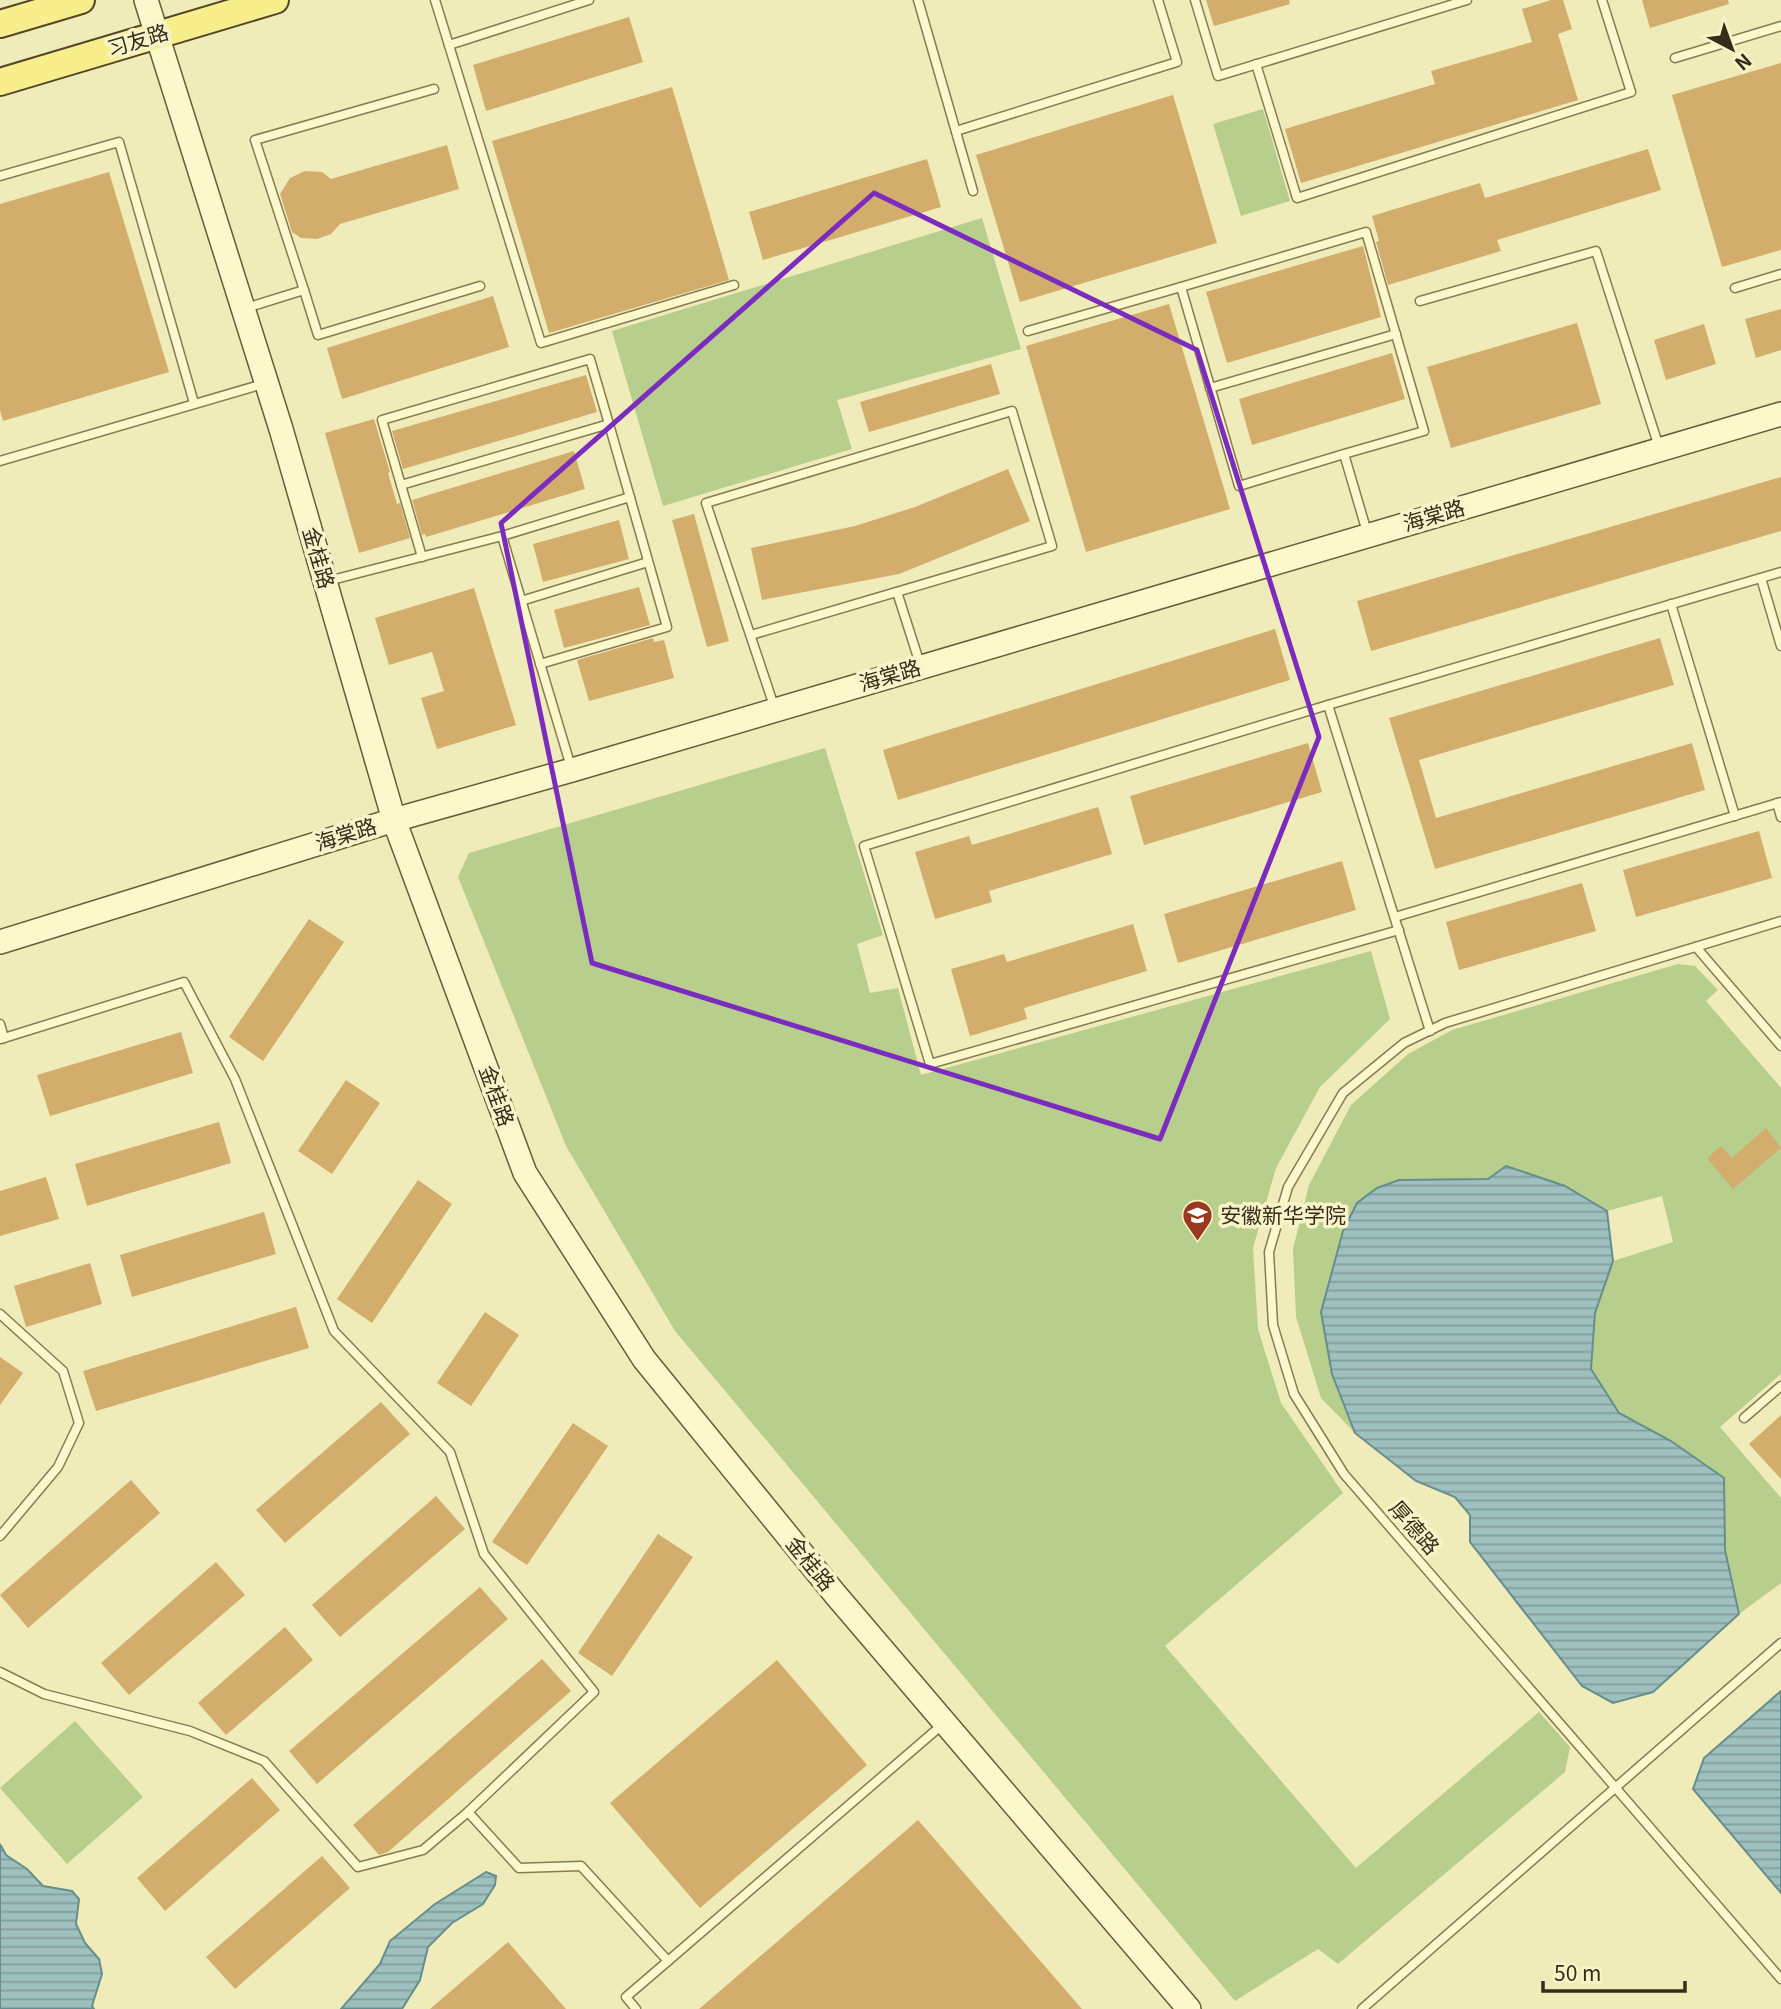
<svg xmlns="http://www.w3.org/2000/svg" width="1781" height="2009" viewBox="0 0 1781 2009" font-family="Georgia,'Noto Sans SC',serif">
  <defs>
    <pattern id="water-rules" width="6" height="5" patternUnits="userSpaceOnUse" patternTransform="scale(1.75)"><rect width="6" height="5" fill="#9ec0be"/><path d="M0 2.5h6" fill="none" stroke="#829c9a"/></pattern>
  </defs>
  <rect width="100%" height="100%" fill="#f0ecb9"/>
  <!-- grass -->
  <g fill="#b8ce8d">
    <polygon points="1263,109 1290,201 1241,216 1213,124"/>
    <polygon points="982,218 1021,349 837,400 852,449 663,506 612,331"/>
    <polygon points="825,748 883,935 857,944 870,993 898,988 921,1075 1371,951 1390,1019 1320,1087 1276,1168 1253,1248 1258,1329 1281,1403 1343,1493 1165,1646 1356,1868 1539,1712 1570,1747 1565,1772 1338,1964 1318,1949 1235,2001 675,1331 566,1146 458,877 469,853"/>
    <polygon points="1678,964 1695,966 1718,990 1706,1001 1781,1088 1781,1374 1720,1427 1781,1498 1781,1583 1739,1614 1725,1550 1724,1478 1671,1441 1619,1413 1591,1369 1595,1313 1613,1261 1673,1242 1662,1196 1607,1211 1565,1186 1506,1166 1488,1179 1399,1180 1332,1374 1355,1433 1321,1398 1296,1317 1293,1249 1309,1185 1351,1105 1408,1054 1452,1030"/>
    <polygon points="75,1721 143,1797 67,1864 0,1788"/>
  </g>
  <!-- water -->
  <g fill="url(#water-rules)" stroke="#668e8d" stroke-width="2">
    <polygon points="1506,1166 1565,1186 1607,1211 1613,1261 1595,1313 1591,1369 1619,1413 1671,1441 1724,1478 1725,1550 1739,1614 1653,1692 1613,1703 1582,1686 1470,1542 1470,1515 1455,1497 1416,1481 1355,1433 1332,1374 1321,1312 1343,1231 1357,1203 1377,1188 1399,1180 1488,1179"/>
    <polygon points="1781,1691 1781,1893 1693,1789 1704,1758"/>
    <polygon points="0,1844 6,1855 27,1869 43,1886 72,1891 79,1899 76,1924 85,1943 99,1959 102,1974 92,2006 94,2009 0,2009"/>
    <polygon points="486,1872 496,1876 495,1885 483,1904 452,1923 428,1947 420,1980 402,2009 341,2009 380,1964 390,1941 435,1904"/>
  </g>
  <!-- building -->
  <g fill="#d2ad6c">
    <polygon points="1206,0 1289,0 1290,4 1214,26"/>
    <polygon points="1551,0 1563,0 1572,29 1558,34 1578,100 1301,183 1285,129 1435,84 1431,71 1532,42 1522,9"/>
    <polygon points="1642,0 1728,0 1729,4 1650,28"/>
    <polygon points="629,17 643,62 486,111 473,65"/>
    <polygon points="1781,63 1781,250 1722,267 1672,95"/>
    <polygon points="672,87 729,280 549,333 492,141"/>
    <polygon points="1173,95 1217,243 1020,302 976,155"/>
    <polygon points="447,145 459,189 340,224 331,234 317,239 301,238 292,232 280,194 290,178 305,171 322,172 331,179"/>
    <polygon points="1648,149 1661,190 1497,240 1501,251 1388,285 1376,242 1379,241 1372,216 1480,183 1485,198"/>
    <polygon points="927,159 941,207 763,260 749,212"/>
    <polygon points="109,172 169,372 3,421 0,410 0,204"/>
    <polygon points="1363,246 1381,317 1227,363 1206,292"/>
    <polygon points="493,296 509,347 342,399 327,348"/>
    <polygon points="1169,304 1230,509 1086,552 1026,346"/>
    <polygon points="1781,309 1781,350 1756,358 1745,319"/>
    <polygon points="1577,323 1601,404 1451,448 1427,367"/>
    <polygon points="1704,324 1716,364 1666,380 1654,340"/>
    <polygon points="1392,353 1405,399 1252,445 1239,399"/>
    <polygon points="991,364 1000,394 869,432 860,402"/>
    <polygon points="586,375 597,412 403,469 392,431"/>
    <polygon points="374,419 390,472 388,473 397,504 400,503 410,538 359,553 325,433"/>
    <polygon points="574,451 585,489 426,537 425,534 422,535 412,500"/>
    <polygon points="1008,469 1030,521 899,574 762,600 751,548 855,526 915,507"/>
    <polygon points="1781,477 1781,531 1371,651 1357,601"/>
    <polygon points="694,514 729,641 707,647 672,520"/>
    <polygon points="619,520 629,559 543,582 533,544"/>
    <polygon points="639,587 650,625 564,648 554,610"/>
    <polygon points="474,588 516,725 437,749 421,698 444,691 432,652 389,665 375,618"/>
    <polygon points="1275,629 1290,680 898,800 883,750"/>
    <polygon points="653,638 654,642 664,640 674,678 589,701 577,660"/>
    <polygon points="1660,638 1674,685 1419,760 1436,818 1692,743 1705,790 1435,869 1389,718"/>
    <polygon points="1308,743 1322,792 1144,845 1130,796"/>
    <polygon points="1098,807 1112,854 989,891 992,902 935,919 915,852 969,836 972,845"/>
    <polygon points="1759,831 1772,878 1636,917 1623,870"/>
    <polygon points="1342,861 1356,910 1178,963 1164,914"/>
    <polygon points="1582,883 1596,931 1459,970 1446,922"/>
    <polygon points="309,919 344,942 263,1061 229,1037"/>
    <polygon points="1133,924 1147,971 1024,1008 1027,1019 970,1036 951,969 1004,954 1007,962"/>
    <polygon points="181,1032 193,1073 50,1116 37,1075"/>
    <polygon points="346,1080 380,1103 332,1174 298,1151"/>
    <polygon points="219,1122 231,1163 87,1206 75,1164"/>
    <polygon points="1766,1128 1781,1148 1733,1189 1707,1158 1721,1146 1732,1158"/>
    <polygon points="46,1177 59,1219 0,1236 0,1191"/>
    <polygon points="418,1180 452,1204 372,1323 337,1299"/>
    <polygon points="264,1212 276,1254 132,1297 120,1255"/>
    <polygon points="90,1263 102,1304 26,1327 14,1286"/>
    <polygon points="296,1307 309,1348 96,1411 83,1371"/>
    <polygon points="485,1312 519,1335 471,1406 437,1383"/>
    <polygon points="0,1357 23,1373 0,1405"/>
    <polygon points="381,1402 410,1434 285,1543 256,1510"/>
    <polygon points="1781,1415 1781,1479 1749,1444"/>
    <polygon points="573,1423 608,1446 527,1565 492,1542"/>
    <polygon points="131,1480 160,1513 28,1628 0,1595"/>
    <polygon points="436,1496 465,1529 340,1637 312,1605"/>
    <polygon points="658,1534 693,1557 612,1676 578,1653"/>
    <polygon points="216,1562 245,1595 129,1695 101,1663"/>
    <polygon points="480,1587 508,1619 317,1784 289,1751"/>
    <polygon points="285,1627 313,1660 226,1735 198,1703"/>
    <polygon points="542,1659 571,1691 388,1852 379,1855 353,1825"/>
    <polygon points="777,1660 867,1765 700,1908 610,1803"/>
    <polygon points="252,1778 280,1810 165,1911 137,1878"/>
    <polygon points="918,1820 1082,2009 699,2009"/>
    <polygon points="322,1856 350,1888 235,1989 206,1957"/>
    <polygon points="508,1942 566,2009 430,2009"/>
  </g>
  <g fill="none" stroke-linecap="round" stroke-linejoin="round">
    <defs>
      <g id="lane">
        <polyline points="435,0 541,343 734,285"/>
        <polyline points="918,0 973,191"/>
        <polyline points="1195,0 1218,76 1467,0"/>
        <polyline points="449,45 589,0"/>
        <polyline points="1675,58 1781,26"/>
        <polyline points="1256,64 1297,198 1631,92 1602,0"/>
        <polyline points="956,131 1177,62 1158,0"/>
        <polyline points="0,176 119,142 194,403"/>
        <polyline points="1735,288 1781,274"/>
        <polyline points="304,290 318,335 480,286"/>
        <polyline points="1420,301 1596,251 1659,447"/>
        <polyline points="246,308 304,290 255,140 434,89"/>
        <polyline points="1028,331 1181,287"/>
        <polyline points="1210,388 1396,334"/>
        <polyline points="1344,454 1424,431 1366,232 1181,287 1239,486 1344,454 1367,532"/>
        <polyline points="0,461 263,384"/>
        <polyline points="401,485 382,420 590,359 609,424"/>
        <polyline points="502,536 630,497"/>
        <polyline points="422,557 401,485 609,424 667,627 540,664"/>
        <polyline points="1761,578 1781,646"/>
        <polyline points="328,581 502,536 571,767"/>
        <polyline points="897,592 920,664"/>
        <polyline points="521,601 648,562"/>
        <polyline points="1671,604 1735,816"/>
        <polyline points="751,635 1052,546 1012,411 706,503 775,709"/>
        <polyline points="1328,705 1430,1031"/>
        <polyline points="1777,803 1781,817"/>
        <polyline points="1395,917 1781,802"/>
        <polyline points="1781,921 1445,1023 1404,1043 1343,1093 1288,1187 1269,1252 1273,1325 1294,1394 1344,1474 1781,1979"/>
        <polyline points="1399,930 930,1064 864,846 1328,705 1781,572"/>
        <polyline points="1696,947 1781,1046"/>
        <polyline points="0,1024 4,1038 1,1039"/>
        <polyline points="4,1038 184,982 235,1079 334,1331 450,1452 484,1554 594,1692 468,1812"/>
        <polyline points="0,1314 63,1371 79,1423 58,1467 0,1536"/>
        <polyline points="1744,1418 1781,1386"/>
        <polyline points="0,1672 44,1694 190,1731 264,1761 358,1867 423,1850 468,1812 519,1868 581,1866 668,1961 943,1724"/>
        <polyline points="636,2009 626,1997 668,1961"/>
        <polyline points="1362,2009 1781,1643"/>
      </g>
      <g id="secondary">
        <polyline points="146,0 281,429 394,820 525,1173 644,1359 835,1594 1189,2009"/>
        <polyline points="0,942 394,820 572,770 1781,414"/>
      </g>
      <g id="primary">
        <polyline points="0,24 81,0"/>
        <polyline points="0,82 275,0"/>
      </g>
    </defs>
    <!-- lane casing -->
    <use href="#lane" stroke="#887b53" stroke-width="11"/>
    <!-- secondary casing -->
    <use href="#secondary" stroke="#695b36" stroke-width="26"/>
    <!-- primary casing -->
    <use href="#primary" stroke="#544628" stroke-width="30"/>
    <!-- lane -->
    <use href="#lane" stroke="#fbf8cc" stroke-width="8"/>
    <!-- secondary -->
    <use href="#secondary" stroke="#fbf8cc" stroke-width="23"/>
    <!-- primary -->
    <use href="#primary" stroke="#f8ef8c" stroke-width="26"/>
  </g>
  <!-- marked area -->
  <path fill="none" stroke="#7b2cbf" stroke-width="5" stroke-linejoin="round" d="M 874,193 L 1197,350 L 1319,737 L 1160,1139 L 592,963 L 501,523 Z"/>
  <!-- icons -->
  <defs>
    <symbol id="university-pin" viewBox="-11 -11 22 30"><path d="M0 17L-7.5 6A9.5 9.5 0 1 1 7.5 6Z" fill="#9a391f" stroke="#f8f4c9"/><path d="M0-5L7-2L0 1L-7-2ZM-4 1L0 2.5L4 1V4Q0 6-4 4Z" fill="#fff"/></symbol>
  </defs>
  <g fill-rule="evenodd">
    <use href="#university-pin" x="1180" y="1198" width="35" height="47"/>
  </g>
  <g text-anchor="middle" stroke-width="7" stroke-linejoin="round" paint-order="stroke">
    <!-- street labels -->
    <g font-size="21" fill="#352d19" stroke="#f8f4c9">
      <text transform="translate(138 41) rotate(-17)" y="7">习友路</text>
      <text transform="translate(1434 516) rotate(-16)" y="7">海棠路</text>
      <text transform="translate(318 558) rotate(74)" y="7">金桂路</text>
      <text transform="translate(890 676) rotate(-16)" y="7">海棠路</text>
      <text transform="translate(346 835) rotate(-17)" y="7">海棠路</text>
      <text transform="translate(496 1096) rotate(70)" y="7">金桂路</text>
      <text transform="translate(1414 1528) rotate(49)" y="7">厚德路</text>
      <text transform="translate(810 1564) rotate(51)" y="7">金桂路</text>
    </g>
    <!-- poi labels -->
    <g font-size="21" fill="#352d19" stroke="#f8f4c9" text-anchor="start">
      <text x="1220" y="1223">安徽新华学院</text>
    </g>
  </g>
  <!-- north arrow -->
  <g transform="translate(1732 49) rotate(139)" stroke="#f8f4c9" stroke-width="5" paint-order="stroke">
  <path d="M0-5L12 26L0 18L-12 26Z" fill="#352d19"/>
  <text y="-10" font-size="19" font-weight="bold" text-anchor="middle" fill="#352d19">N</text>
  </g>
  <!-- scale -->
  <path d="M1543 1981v10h142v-10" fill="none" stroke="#352d19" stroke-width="3.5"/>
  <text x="1554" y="1981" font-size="21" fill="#352d19" stroke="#f8f4c9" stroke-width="5" paint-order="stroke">50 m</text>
</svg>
